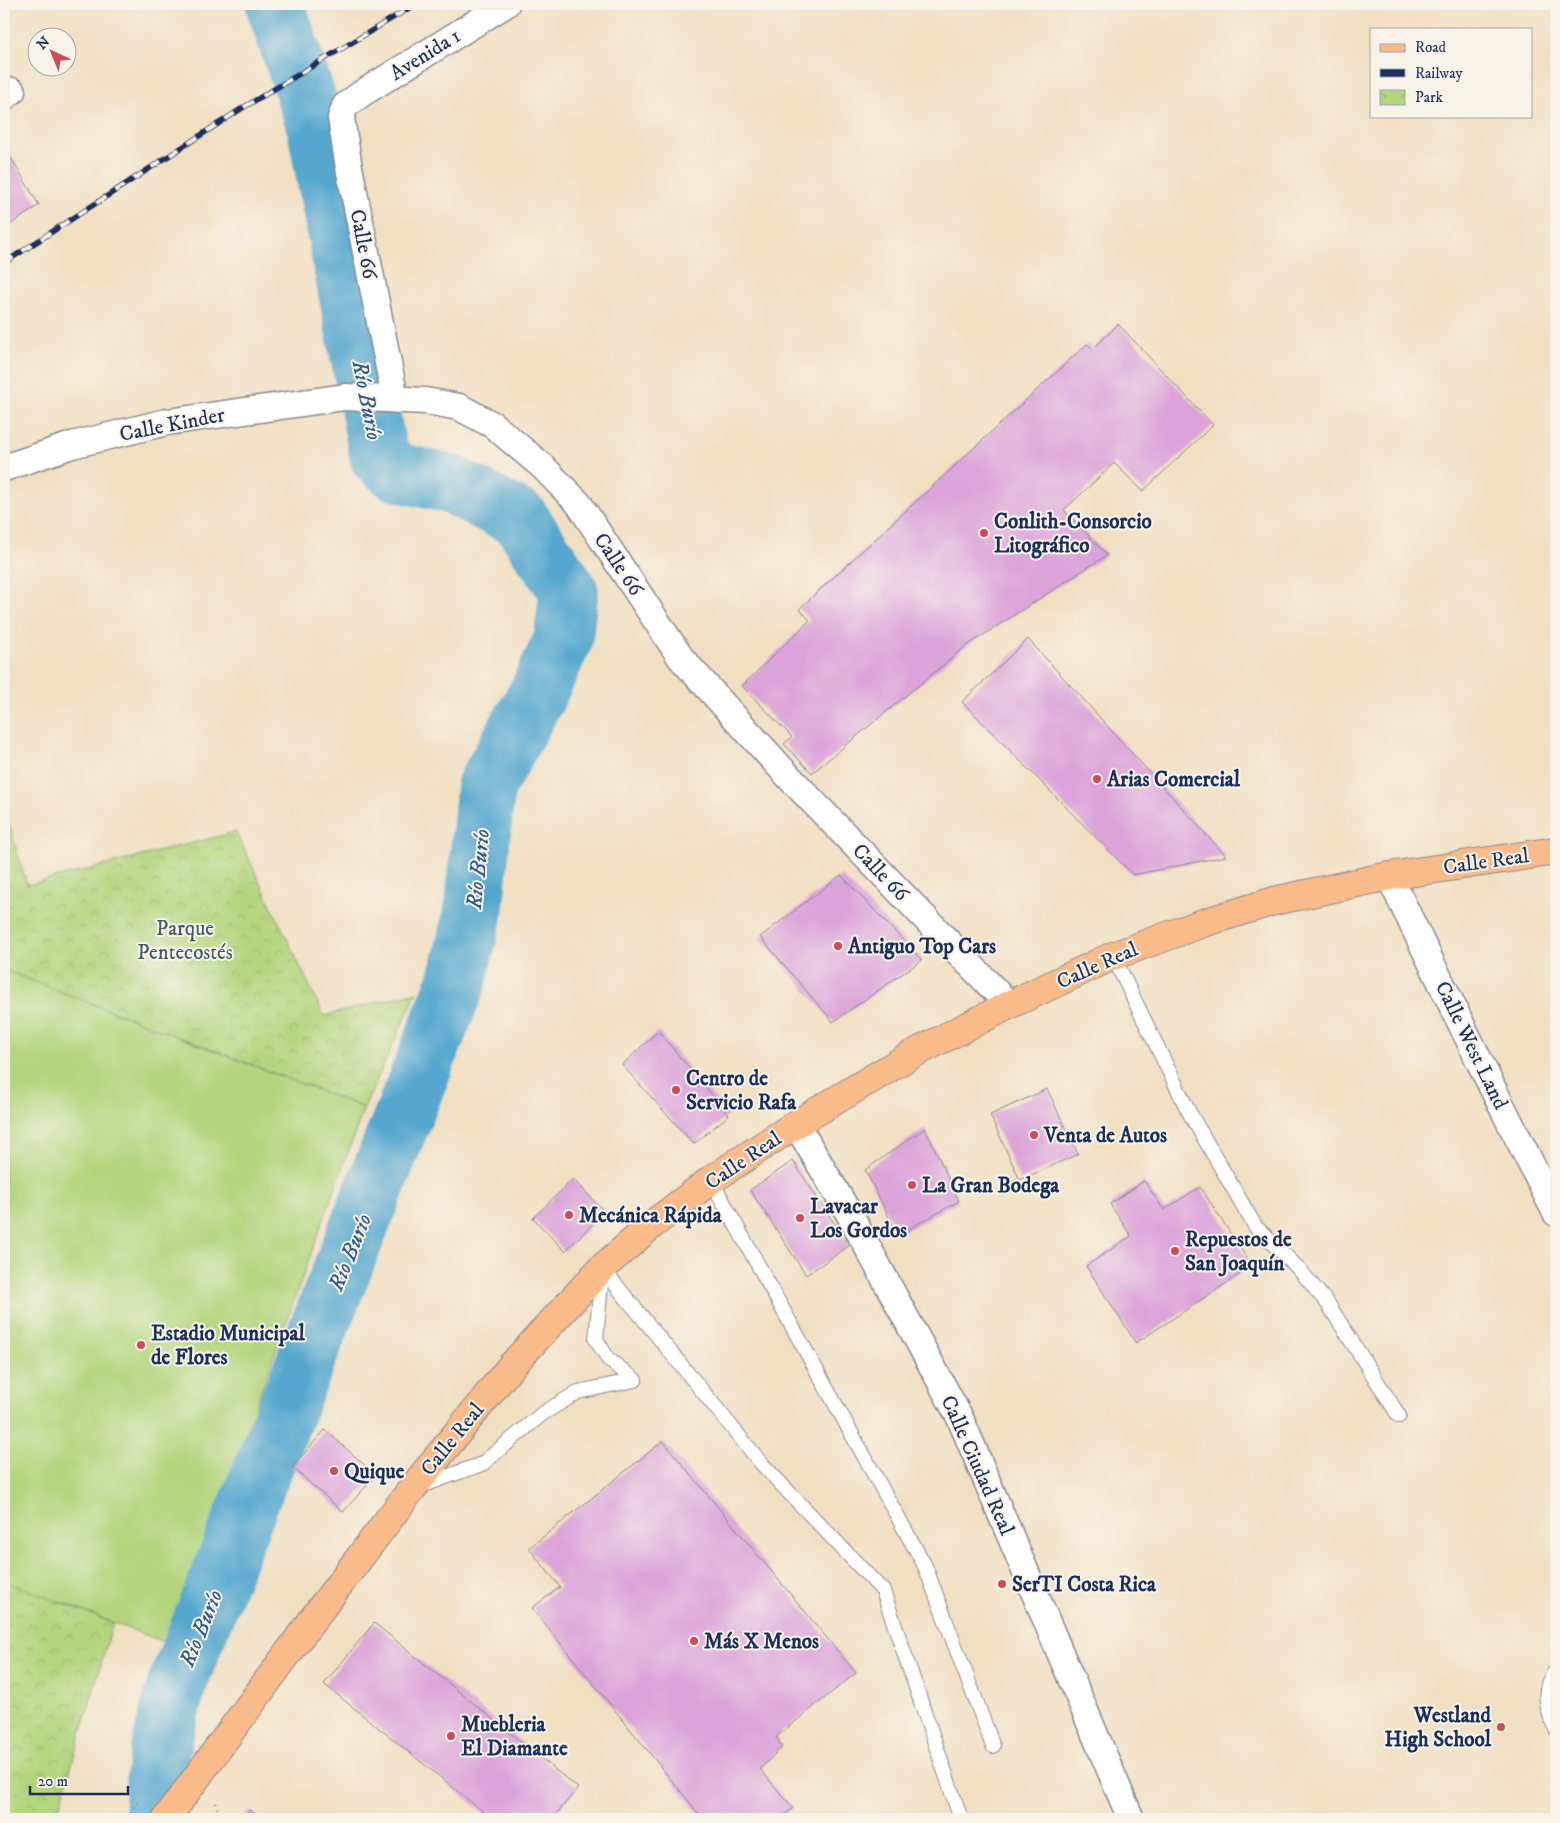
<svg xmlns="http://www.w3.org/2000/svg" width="1560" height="1823" viewBox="0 0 1560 1823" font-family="'IM FELL DW Pica',serif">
  <defs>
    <pattern id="park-crowns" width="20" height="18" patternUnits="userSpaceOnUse" patternTransform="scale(1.25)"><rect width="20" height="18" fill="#b3d57d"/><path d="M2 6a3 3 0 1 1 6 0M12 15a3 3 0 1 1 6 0" fill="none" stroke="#99b76e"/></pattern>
  </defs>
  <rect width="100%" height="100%" fill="#f7f3e8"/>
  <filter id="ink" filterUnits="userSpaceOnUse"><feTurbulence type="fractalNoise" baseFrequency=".02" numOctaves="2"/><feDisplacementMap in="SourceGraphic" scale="10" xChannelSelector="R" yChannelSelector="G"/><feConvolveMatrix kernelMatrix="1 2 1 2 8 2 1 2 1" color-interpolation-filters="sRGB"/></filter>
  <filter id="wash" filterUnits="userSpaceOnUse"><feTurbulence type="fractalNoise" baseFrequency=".0096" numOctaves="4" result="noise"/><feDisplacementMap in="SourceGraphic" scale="20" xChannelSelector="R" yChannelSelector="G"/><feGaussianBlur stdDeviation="1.12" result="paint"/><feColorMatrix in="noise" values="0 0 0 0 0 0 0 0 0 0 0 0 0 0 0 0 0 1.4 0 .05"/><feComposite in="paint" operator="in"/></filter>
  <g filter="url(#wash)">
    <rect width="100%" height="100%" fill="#f1dfc1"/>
    <!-- park -->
    <g fill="url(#park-crowns)" stroke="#67826e">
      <polygon points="4,807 27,885 236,832 324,1016 417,992 364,1108 4,970"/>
      <polygon points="4,1581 113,1623 56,1819 4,1819"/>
    </g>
    <!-- garden -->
    <polygon fill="#b3d57d" stroke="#67826e" points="4,970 364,1108 169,1644 4,1581"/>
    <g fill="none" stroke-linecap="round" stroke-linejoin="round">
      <!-- river -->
      <path stroke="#54a7cf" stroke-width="59" d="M 155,1819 C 150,1774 166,1728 177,1684 L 457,981 L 474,909 L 486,786 L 537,695 L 563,640 L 569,591 L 520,519 L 453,485 L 397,472 L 379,457 L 316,126 L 275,4"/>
    </g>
    <g id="blocks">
      <!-- building -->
      <g fill="#dca3da">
        <polygon points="4,146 39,205 4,229"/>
        <polygon points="1118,324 1213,425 1143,491 1114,463 1064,510 1107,555 965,647 812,773 784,744 792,737 742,686 810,620 799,609 1087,344 1093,349"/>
        <polygon points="1028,639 1226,856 1133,875 962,702"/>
        <polygon points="841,875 922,960 833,1022 760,937"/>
        <polygon points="658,1031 729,1115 694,1144 622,1065"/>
        <polygon points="1047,1089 1078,1154 1020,1180 990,1115"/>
        <polygon points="925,1128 959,1201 898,1235 865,1170"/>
        <polygon points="793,1161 849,1246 806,1275 750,1190"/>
        <polygon points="573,1179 605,1212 565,1251 533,1218"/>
        <polygon points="1144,1181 1164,1210 1200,1187 1252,1266 1136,1343 1086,1266 1131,1236 1110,1204"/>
        <polygon points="325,1430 376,1475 343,1512 292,1467"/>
        <polygon points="663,1441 856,1673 776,1737 782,1747 760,1769 793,1808 780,1819 703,1819 532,1608 560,1587 529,1548"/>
        <polygon points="374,1623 578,1788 552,1819 492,1819 324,1684"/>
        <polygon points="249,1810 262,1819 242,1819"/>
      </g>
    </g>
  </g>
  <g filter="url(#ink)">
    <use href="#blocks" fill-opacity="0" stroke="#868790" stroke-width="1"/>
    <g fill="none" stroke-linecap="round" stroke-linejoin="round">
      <defs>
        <g id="lane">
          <polyline points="1113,956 1189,1112 1255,1226 1299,1269 1328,1304 1399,1416"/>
          <polyline points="711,1180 925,1566 993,1746"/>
          <polyline points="602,1268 761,1463 883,1591 961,1819"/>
          <polyline points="602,1272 596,1339 608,1359 635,1380"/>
          <polyline points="421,1486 482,1464 542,1414 578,1392 635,1380"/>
          <path d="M 1556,1670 C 1541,1688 1546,1710 1556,1729"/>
        </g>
        <g id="street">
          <polyline points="4,97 12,91"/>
          <polyline points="395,398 348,162 341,118 345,106 361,94 506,4"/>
          <polyline points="4,468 72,445 167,422 345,397 425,401 459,407 493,425 542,466 579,504 681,658 790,778 1009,1005"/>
          <polyline points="1389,876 1492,1087 1556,1213"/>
          <polyline points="796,1124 854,1222 960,1418 1131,1819"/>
        </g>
        <polyline id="primary" points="166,1819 322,1607 411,1490 513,1364 602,1268 653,1224 711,1180 796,1124 913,1054 1009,1005 1113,956 1203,923 1274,901 1389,876 1556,851"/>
      </defs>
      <!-- lane casing -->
      <use href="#lane" stroke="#868790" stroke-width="16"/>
      <!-- street casing -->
      <use href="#street" stroke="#868790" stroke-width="29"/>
      <!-- primary casing -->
      <use href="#primary" stroke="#868790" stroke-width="30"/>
      <!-- path -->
      <g stroke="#868790" stroke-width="3" stroke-dasharray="1 4" stroke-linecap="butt">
        <polyline points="216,1803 220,1819"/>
        <polyline points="124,1819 139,1801"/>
      </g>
      <!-- lane -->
      <use href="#lane" stroke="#fff" stroke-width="14"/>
      <!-- street -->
      <use href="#street" stroke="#fff" stroke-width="26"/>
      <!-- primary -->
      <use href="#primary" stroke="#fabb8b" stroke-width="28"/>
      <defs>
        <polyline id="rail" points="4,263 241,109 416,4"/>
      </defs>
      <!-- rail casing -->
      <use href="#rail" stroke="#1b2f5e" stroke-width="5.5"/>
      <!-- rail -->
      <use href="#rail" stroke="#f7f3e8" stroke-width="4" stroke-dasharray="11" stroke-linecap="butt"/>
    </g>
  </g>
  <!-- markers -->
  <g fill="#d1495b" stroke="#f7f3e8" stroke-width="2">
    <circle cx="984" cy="533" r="5"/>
    <circle cx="1097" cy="779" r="5"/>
    <circle cx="838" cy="946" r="5"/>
    <circle cx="676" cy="1090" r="5"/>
    <circle cx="1034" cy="1135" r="5"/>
    <circle cx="912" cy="1185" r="5"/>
    <circle cx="569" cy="1215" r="5"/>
    <circle cx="800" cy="1218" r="5"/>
    <circle cx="1175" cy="1251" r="5"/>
    <circle cx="141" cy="1345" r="5"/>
    <circle cx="334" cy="1471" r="5"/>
    <circle cx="1002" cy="1584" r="5"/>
    <circle cx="694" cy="1641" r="5"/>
    <circle cx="1501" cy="1727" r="5"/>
    <circle cx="451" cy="1736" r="5"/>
  </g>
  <g text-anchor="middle" stroke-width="4" stroke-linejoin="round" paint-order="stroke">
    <!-- street labels -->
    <g font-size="21" fill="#1b2f5e" stroke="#f7f3e8">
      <text transform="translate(425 54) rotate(-32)" y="7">Avenida 1</text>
      <text transform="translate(364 244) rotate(79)" y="7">Calle 66</text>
      <text transform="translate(172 424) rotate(-11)" y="7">Calle Kinder</text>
      <text transform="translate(619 564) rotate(56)" y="7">Calle 66</text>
      <text transform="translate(1486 861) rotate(-8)" y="7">Calle Real</text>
      <text transform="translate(881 872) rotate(46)" y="7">Calle 66</text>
      <text transform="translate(1097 965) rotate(-24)" y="7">Calle Real</text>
      <text transform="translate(1472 1045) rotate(64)" y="7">Calle West Land</text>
      <text transform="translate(743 1160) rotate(-34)" y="7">Calle Real</text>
      <text transform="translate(452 1439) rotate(-51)" y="7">Calle Real</text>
      <text transform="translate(978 1465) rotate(66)" y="7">Calle Ciudad Real</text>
    </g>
    <!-- poi labels -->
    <g font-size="21" font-weight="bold" fill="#1b2f5e" stroke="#f7f3e8" text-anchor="start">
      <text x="994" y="528">Conlith-Consorcio<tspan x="994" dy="24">Litográfico</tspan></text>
      <text x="1107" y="786">Arias Comercial</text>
      <text x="848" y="953">Antiguo Top Cars</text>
      <text x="686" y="1085">Centro de<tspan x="686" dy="24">Servicio Rafa</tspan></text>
      <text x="1044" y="1142">Venta de Autos</text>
      <text x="922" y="1192">La Gran Bodega</text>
      <text x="810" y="1213">Lavacar<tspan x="810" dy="24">Los Gordos</tspan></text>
      <text x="579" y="1222">Mecánica Rápida</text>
      <text x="1185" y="1246">Repuestos de<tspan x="1185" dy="24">San Joaquín</tspan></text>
      <text x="151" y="1340">Estadio Municipal<tspan x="151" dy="24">de Flores</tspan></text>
      <text x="344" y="1478">Quique</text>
      <text x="1012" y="1591">SerTI Costa Rica</text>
      <text x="704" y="1648">Más X Menos</text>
      <text x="1491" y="1722" text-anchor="end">Westland<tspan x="1491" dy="24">High School</tspan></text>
      <text x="461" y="1731">Muebleria<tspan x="461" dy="24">El Diamante</tspan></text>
    </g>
    <!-- park labels -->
    <g font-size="21" fill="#415866" stroke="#f7f3e8">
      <text x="185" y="935">Parque<tspan x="185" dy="24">Pentecostés</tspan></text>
    </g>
    <!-- water labels -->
    <g font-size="22" font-style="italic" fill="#2f5986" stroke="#f7f3e8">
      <text transform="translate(368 400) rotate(79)" y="8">Río Burío</text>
      <text transform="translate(477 869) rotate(-84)" y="8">Río Burío</text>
      <text transform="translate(349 1252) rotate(-68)" y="8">Río Burío</text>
      <text transform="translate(200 1628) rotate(-68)" y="8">Río Burío</text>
    </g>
  </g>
  <!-- margin -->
  <rect width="1560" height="1823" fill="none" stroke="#f7f3e8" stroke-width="20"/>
  <!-- legend -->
  <rect x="1370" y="28" width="162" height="90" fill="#f7f3e8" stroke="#9fa5b1"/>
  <rect x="1380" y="44" width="25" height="8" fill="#fabb8b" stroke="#9fa5b1"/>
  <text x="1415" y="52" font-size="15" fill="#1b2f5e">Road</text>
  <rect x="1380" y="69" width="25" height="8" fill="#1b2f5e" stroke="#9fa5b1"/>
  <text x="1415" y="78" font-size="15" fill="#1b2f5e">Railway</text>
  <rect x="1380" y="90" width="25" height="15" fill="url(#park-crowns)" stroke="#9fa5b1"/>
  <text x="1415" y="102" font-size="15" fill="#1b2f5e">Park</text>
  <!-- north arrow -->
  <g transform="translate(52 52) rotate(316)"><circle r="24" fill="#f7f3e8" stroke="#9fa5b1"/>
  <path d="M0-4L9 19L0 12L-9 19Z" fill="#d1495b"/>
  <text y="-8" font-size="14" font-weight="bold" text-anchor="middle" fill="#1b2f5e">N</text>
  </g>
  <!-- scale -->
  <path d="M30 1786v8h98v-8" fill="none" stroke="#1b2f5e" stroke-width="2.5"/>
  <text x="38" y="1786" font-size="15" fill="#1b2f5e" stroke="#f7f3e8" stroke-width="4" paint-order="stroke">20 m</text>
</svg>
